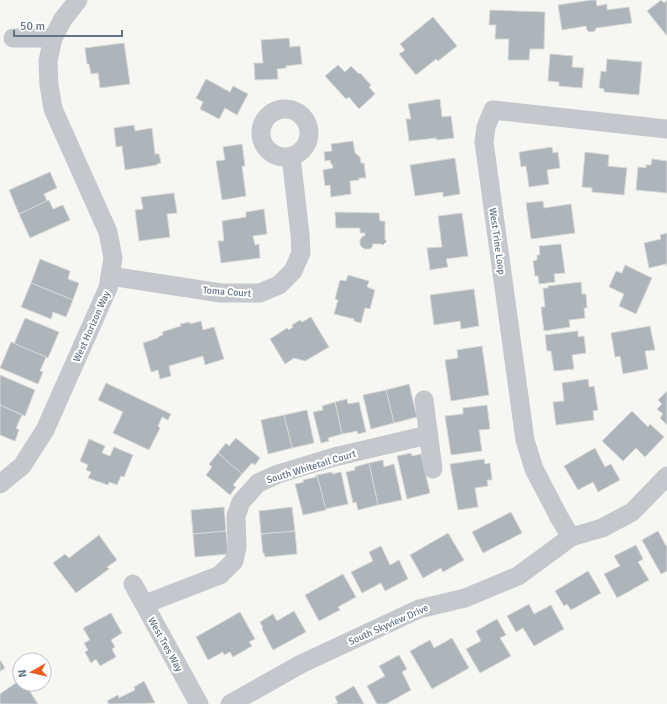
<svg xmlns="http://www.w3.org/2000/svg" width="667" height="704" viewBox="0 0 667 704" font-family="Signika,sans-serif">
  <rect width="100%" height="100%" fill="#f6f6f3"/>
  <!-- building -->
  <g fill="#adb4ba" stroke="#d8d8d5">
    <polygon points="591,0 596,0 597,6 607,4 607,10 629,7 632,23 596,28 595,31 589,32 587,30 586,26 562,30 558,5"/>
    <polygon points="661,0 664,3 667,0 667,36 647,11"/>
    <polygon points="490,10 545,12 544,49 530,49 529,60 508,60 509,39 495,39 496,25 489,25"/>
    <polygon points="433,17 457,46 438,61 436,59 416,75 399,54 405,50 400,44"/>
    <polygon points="289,38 290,47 300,46 302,64 286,66 286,68 277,69 278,79 255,80 254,63 263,63 261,40"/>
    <polygon points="124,43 130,84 100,88 98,73 91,74 89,64 87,64 85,48"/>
    <polygon points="550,54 573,56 572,67 584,68 582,88 559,86 559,82 548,81"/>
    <polygon points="607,59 642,62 639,95 604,92 604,89 599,88 601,71 606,72"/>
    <polygon points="338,65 345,72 351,66 359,74 360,73 371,85 369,87 375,94 359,109 349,97 346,99 325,76"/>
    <polygon points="206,79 230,92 233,86 248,94 237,115 225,108 219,119 200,109 203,102 196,98"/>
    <polygon points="440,99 442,117 451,116 454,138 437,140 436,138 409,141 406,119 411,119 408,104"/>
    <polygon points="134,125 135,131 152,128 155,154 159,154 161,163 157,164 157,165 125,170 122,146 116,147 114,128"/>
    <polygon points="353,141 355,153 360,157 361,163 364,163 366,178 359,178 359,180 350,181 351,194 331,197 330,185 325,186 323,170 333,168 332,164 331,164 330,160 325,161 324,152 332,151 331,144"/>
    <polygon points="242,144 245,166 242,166 246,196 222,200 216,161 225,160 223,147"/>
    <polygon points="552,147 553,153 558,152 560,168 547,170 549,184 529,187 526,166 521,167 519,152"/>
    <polygon points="585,152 609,155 608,166 627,168 624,195 592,192 592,188 582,187"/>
    <polygon points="455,158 460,194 443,197 443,192 415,196 410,165"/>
    <polygon points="652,159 667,161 667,193 636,190 638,167 646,168 646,165 651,165"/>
    <polygon points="50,172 57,188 44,194 47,201 19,214 9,190"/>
    <polygon points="174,193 177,213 167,214 170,237 139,241 135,210 143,209 141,197"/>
    <polygon points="49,200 53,209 63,205 70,220 30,238 19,214"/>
    <polygon points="543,201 544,208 571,204 575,233 531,239 526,203"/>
    <polygon points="264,209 267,234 253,236 255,245 259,244 260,258 221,263 218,241 224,241 222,221 246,217 246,212"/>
    <polygon points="335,212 379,213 380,221 385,221 385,240 387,241 383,245 381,244 372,244 373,246 370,249 364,249 360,245 360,240 363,236 365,236 365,233 360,233 360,228 336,228"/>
    <polygon points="462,213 468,256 446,259 448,267 430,270 427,248 442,247 438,216"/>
    <polygon points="667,233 667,267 666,264 649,268 644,243 661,239 660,235"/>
    <polygon points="561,244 565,273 554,274 555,282 539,284 538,276 535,276 533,261 537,260 537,255 540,255 539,246"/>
    <polygon points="40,259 70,271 68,279 79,283 73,300 31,283"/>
    <polygon points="625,265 652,278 636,314 619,306 624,294 609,287 616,271 622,273"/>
    <polygon points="348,275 369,281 367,287 375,290 370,309 365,308 361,323 354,321 354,319 334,314 338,300 335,299 340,280 346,281"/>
    <polygon points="581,282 582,294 586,294 587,308 584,308 585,318 569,320 570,327 544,331 541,307 545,307 543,288 548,288 548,286"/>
    <polygon points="31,283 73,300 66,317 53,312 51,319 21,307"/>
    <polygon points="474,289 479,326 461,329 460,321 434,325 430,295"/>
    <polygon points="311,317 329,347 305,361 294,358 285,364 270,339 287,328 289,330 293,327 292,325 300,320 302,322"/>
    <polygon points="25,318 59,332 48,358 14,344"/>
    <polygon points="201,321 203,330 214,327 224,359 205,365 203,356 169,366 171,376 160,379 158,370 151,372 143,343 158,338 158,337 163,335 162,332 181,326 180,324 190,322 190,324"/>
    <polygon points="650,326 655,350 645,351 648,369 623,374 620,356 615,357 611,333"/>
    <polygon points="578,331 578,337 584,336 586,353 572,355 574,369 554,371 551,351 547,351 545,335"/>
    <polygon points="11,342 46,357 40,371 43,372 38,384 0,368"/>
    <polygon points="482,346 489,395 451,401 445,360 458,358 457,350"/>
    <polygon points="0,375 35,390 25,416 0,405"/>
    <polygon points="588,379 589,387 594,386 598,410 593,411 594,420 556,425 553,402 564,401 562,383"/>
    <polygon points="106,383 171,414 168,420 162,417 158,426 160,428 149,450 113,433 123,412 98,400"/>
    <polygon points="409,384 417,417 394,423 386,390"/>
    <polygon points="386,390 394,423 371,429 363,395"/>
    <polygon points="667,391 667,425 660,418 663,414 657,409 662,404 658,400"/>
    <polygon points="347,399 348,404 359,402 366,432 358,434 357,431 342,434 335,402"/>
    <polygon points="335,402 342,434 328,438 329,441 321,443 313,412 323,410 322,406"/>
    <polygon points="0,405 22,415 16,428 19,430 15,441 0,435"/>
    <polygon points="487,405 490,429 479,430 482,451 451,455 445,416 463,414 463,408"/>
    <polygon points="307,410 314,443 292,448 284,415"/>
    <polygon points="632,411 648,427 650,424 664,437 645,457 636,448 623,461 602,441"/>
    <polygon points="284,415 292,448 268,454 261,420"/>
    <polygon points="236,438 260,458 255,465 252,463 242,474 218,453 226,443 229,446"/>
    <polygon points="89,439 105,446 102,453 110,456 114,447 133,455 124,477 121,476 117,485 109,482 108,485 88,478 91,472 86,470 88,465 80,461"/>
    <polygon points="595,448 605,467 611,464 620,480 598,492 593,482 578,490 564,466"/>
    <polygon points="218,453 242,474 233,485 236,487 230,495 206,475 212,467 209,464"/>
    <polygon points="411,453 412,456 421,454 430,493 407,499 397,456"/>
    <polygon points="484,459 485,464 490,463 492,480 487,480 488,486 475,488 478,507 458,510 450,464"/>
    <polygon points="383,460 384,467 394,464 402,500 378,505 369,463"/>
    <polygon points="369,463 378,505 358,510 356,502 353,503 346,472 355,470 355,467"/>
    <polygon points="332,472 332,474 341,472 348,504 325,509 317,475"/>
    <polygon points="316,475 317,475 326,510 303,515 295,484 304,482 303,480 316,477"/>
    <polygon points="224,507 226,531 193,534 191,510"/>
    <polygon points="292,507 295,531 261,534 259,511"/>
    <polygon points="511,512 522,533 483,553 472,532"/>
    <polygon points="226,531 228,554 195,557 193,534"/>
    <polygon points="295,531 297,554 265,557 264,553 263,553 261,534"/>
    <polygon points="658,531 666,546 667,545 667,571 661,574 642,540"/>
    <polygon points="448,533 464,560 443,572 441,568 423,578 410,555"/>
    <polygon points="99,535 117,560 107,567 109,569 76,593 53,563 65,554 69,558"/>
    <polygon points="636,545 643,559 638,562 649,580 617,598 604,574 620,566 614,556"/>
    <polygon points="381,546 390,565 399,560 408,579 385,591 381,583 362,593 351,572 373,561 369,552"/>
    <polygon points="588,571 601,593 571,610 567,604 564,606 555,591"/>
    <polygon points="343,574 356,597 338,607 340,610 319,621 305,595"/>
    <polygon points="529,604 534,614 551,605 564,629 534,646 523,628 516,632 507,616"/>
    <polygon points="294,611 306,632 273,650 262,629 263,628 260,622 273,614 277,621"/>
    <polygon points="240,612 255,639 249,642 252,646 233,657 230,652 224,655 223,652 208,660 196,637"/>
    <polygon points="111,613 122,633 111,640 115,647 112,649 116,657 100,666 96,659 91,663 85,652 88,650 84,643 90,640 83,628"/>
    <polygon points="497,619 506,635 500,638 511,656 480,673 466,649 481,641 476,631"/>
    <polygon points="452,638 469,668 432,689 410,651 430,640 434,648"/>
    <polygon points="399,655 407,669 402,672 411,690 386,704 377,704 367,686 385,676 379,666"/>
    <polygon points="0,660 5,668 0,671"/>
    <polygon points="20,680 20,684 25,684 38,704 0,704 0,694"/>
    <polygon points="144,681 155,703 109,704 107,701 118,695 119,698 135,690 134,687"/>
    <polygon points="354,686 364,704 335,704 338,703 335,697"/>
  </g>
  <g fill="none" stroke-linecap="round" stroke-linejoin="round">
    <!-- minor -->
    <g stroke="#c4c7cb" stroke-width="19">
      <polyline points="13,38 53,38 63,19 78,0"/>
      <circle cx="285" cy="133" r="24"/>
      <polyline points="110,276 221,293 260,293 279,285 293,271 301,253 300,234 291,157"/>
      <polyline points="424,400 433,469"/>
      <polyline points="0,484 22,466 45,430 108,288 113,258 108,232 53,109 49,85 48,61 53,38"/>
      <polyline points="571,537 559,517 534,469 525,440 484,142 486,127 493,110 667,129"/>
      <polyline points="133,584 199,704"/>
      <polyline points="145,604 220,575 234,561 237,547 236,516 241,502 258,483 278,474 334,457 428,435"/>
      <polyline points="230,704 301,664 419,609 465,598 518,576 571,537 602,528 632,512 667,476"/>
    </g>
  </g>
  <g text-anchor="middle" stroke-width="4" stroke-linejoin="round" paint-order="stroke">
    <!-- street labels -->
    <g font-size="10" fill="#647485" stroke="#fff">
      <text transform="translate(498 241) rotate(82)" y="4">West Trine Loop</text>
      <text transform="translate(227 291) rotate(4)" y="4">Toma Court</text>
      <text transform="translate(91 326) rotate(-66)" y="4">West Horizon Way</text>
      <text transform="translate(311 466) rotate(-17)" y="4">South Whitetail Court</text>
      <text transform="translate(388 624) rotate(-24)" y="4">South Skyview Drive</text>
      <text transform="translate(166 644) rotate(61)" y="4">West Tres Way</text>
    </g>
  </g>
  <!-- north arrow -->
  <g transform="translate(32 672) rotate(262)"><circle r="19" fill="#ffffff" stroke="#c1c7ce"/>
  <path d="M0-3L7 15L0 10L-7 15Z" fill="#e95d21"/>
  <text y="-6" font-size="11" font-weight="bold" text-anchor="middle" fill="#647485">N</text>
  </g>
  <!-- scale -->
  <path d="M14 30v6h108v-6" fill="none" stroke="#647485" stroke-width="2"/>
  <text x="20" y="30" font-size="12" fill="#647485" stroke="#ffffff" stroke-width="3" paint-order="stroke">50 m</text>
</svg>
